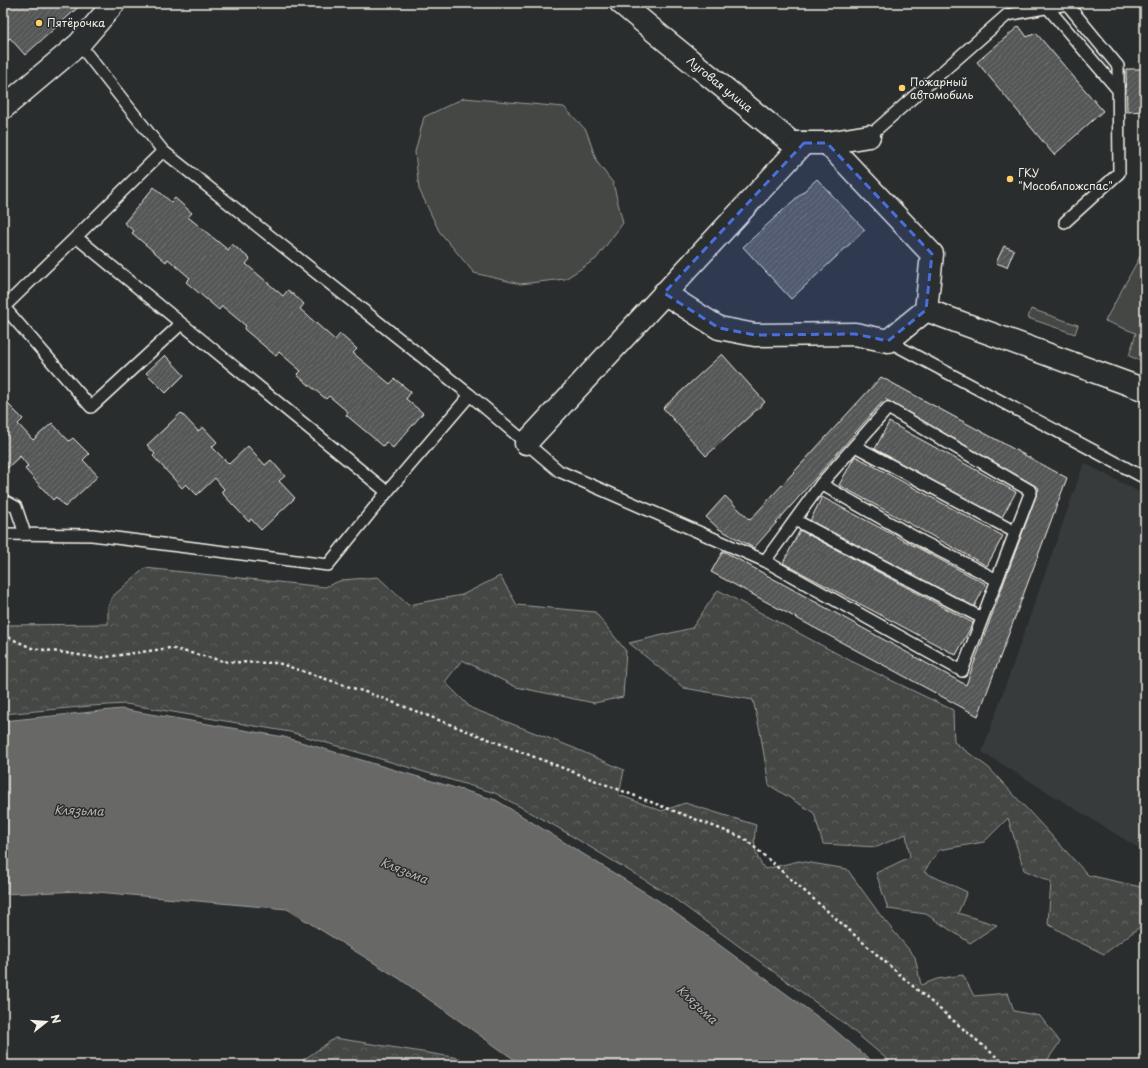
<svg xmlns="http://www.w3.org/2000/svg" width="1148" height="1068" viewBox="0 0 1148 1068" font-family="'Playpen Sans',sans-serif">
  <defs>
    <pattern id="forest-crowns" width="20" height="18" patternUnits="userSpaceOnUse"><rect width="20" height="18" fill="#444645"/><path d="M2 6a3 3 0 1 1 6 0M12 15a3 3 0 1 1 6 0" fill="none" stroke="#606160"/></pattern>
    <pattern id="building-hatch" width="6" height="6" patternUnits="userSpaceOnUse"><rect width="6" height="6" fill="#555756"/><path d="M-1 1l2-2M0 6l6-6M5 7l2-2" fill="none" stroke="#6e706e"/></pattern>
  </defs>
  <rect width="100%" height="100%" fill="#2a2d2e"/>
  <filter id="ink" filterUnits="userSpaceOnUse"><feTurbulence type="fractalNoise" baseFrequency=".025" numOctaves="2"/><feDisplacementMap in="SourceGraphic" scale="8" xChannelSelector="R" yChannelSelector="G"/><feConvolveMatrix kernelMatrix="1 2 1 2 8 2 1 2 1" color-interpolation-filters="sRGB"/></filter>
  <g filter="url(#ink)">
    <!-- built -->
    <polygon fill="#373a3a" points="1084,463 1145,495 1145,852 982,752"/>
    <!-- grass -->
    <g fill="#444645" stroke="#9c9c96">
      <polygon points="464,98 564,107 586,130 597,162 613,183 623,223 596,259 565,279 520,284 474,273 439,231 419,189 415,152 424,117"/>
      <polygon points="1144,249 1145,249 1145,362 1129,356 1136,333 1105,321"/>
      <polygon points="1031,309 1078,325 1075,334 1028,318"/>
    </g>
    <!-- forest -->
    <g fill="url(#forest-crowns)" stroke="#9c9c96">
      <path d="M 145,568 L 325,587 L 342,580 L 378,577 L 408,605 L 462,595 L 500,576 L 517,605 L 595,612 L 626,651 L 623,697 L 594,703 L 516,687 L 462,660 L 445,682 L 471,708 L 574,748 L 624,770 L 619,795 L 662,811 L 685,803 L 756,825 C 753,842 754,856 765,869 L 799,861 L 847,869 L 881,916 L 915,957 L 921,985 L 937,979 L 963,975 L 974,996 L 1008,993 L 1014,1011 L 1040,1016 L 1060,1042 L 1044,1065 L 894,1065 L 845,1024 L 668,894 L 555,826 L 495,793 L 290,732 L 126,704 L 91,706 L 3,714 L 3,625 L 108,624 L 108,606 L 113,596 Z"/>
      <polygon points="718,590 851,661 953,710 954,742 989,768 1088,875 1145,888 1145,923 1104,954 1075,940 1048,924 1051,882 1024,870 1008,818 984,842 939,850 924,872 967,892 958,913 997,925 970,943 926,914 888,909 876,873 910,857 906,834 877,847 823,844 814,813 769,785 760,731 753,700 684,688 629,643 692,628"/>
      <polygon points="335,1038 459,1058 472,1065 296,1065"/>
    </g>
    <!-- water -->
    <polygon fill="#676866" stroke="#9f9f9a" points="121,709 284,737 496,800 659,901 829,1025 876,1065 522,1065 400,979 287,909 86,891 3,894 3,721"/>
    <!-- building -->
    <g fill="url(#building-hatch)" stroke="#f4f1e8">
      <polygon points="3,3 83,3 25,55 10,38 3,44"/>
      <polygon points="1019,26 1027,37 1036,33 1103,111 1054,155 977,62"/>
      <polygon points="1126,69 1145,69 1145,111 1127,112"/>
      <polygon points="817,179 865,230 791,299 743,247"/>
      <polygon points="154,187 171,202 175,198 192,213 188,217 228,250 232,244 250,259 246,264 283,296 288,290 304,304 300,309 335,340 340,334 357,349 353,353 390,384 395,379 411,392 406,399 423,413 393,448 386,442 383,446 346,415 348,412 329,396 326,399 297,375 301,371 279,352 276,356 244,329 246,326 222,306 219,310 186,282 190,278 168,259 166,262 132,233 134,231 124,223"/>
      <polygon points="1004,246 1014,250 1007,267 996,263"/>
      <polygon points="722,354 765,402 706,456 663,408"/>
      <polygon points="165,355 184,375 166,393 146,373"/>
      <polygon points="881,377 1067,478 978,716 711,572 723,551 966,685 1039,488 885,399 754,548 719,529 706,517 725,496 750,520"/>
      <polygon points="8,404 23,419 18,424 33,440 52,423 69,441 73,438 89,454 83,460 98,476 65,507 56,497 53,500 25,469 28,466 20,456 3,472 3,408"/>
      <polygon points="181,413 198,431 203,427 217,442 212,447 229,464 248,446 265,465 271,460 285,476 279,481 295,498 261,530 251,519 249,522 221,492 224,489 215,478 197,495 186,484 182,488 153,456 155,454 147,445"/>
      <polygon points="889,422 1016,492 1001,519 875,449"/>
      <polygon points="855,456 1003,536 987,566 839,485"/>
      <polygon points="822,497 986,584 974,607 810,521"/>
      <polygon points="800,530 973,623 956,655 783,563"/>
    </g>
    <g fill="none" stroke-linecap="round" stroke-linejoin="round">
      <defs>
        <g id="lane">
          <polyline points="1047,7 1118,90"/>
          <polyline points="79,44 163,151 470,395 559,471 765,561 821,484 888,408 1031,491 962,671 765,561"/>
          <polyline points="869,136 1007,15 1067,4 1118,66 1119,173 1065,222"/>
          <polyline points="163,151 76,237 387,492 470,395"/>
          <polyline points="76,237 4,307 91,407 181,324"/>
          <polyline points="888,341 1145,478"/>
          <polyline points="855,446 1015,532"/>
          <polyline points="821,484 925,543 997,580"/>
          <polyline points="3,500 16,507 25,534"/>
          <polyline points="795,520 982,618"/>
          <polyline points="3,534 92,535 328,565 387,492"/>
        </g>
        <g id="street">
          <path id="s1" d="M 621,3 L 659,35 L 792,143 L 827,143 L 869,136"/>
          <polyline points="3,108 79,44 114,3"/>
          <polyline points="827,143 932,254 926,310"/>
          <polyline points="664,293 719,328 755,335 855,334 888,341 926,310"/>
          <polyline points="926,310 1145,390"/>
          <polyline points="526,443 804,143"/>
        </g>
      </defs>
      <!-- lane casing -->
      <use href="#lane" stroke="#f4f1e8" stroke-width="14"/>
      <!-- street casing -->
      <use href="#street" stroke="#f4f1e8" stroke-width="25"/>
      <!-- path -->
      <polyline stroke="#f4f1e8" stroke-width="2.5" stroke-dasharray="3 3" stroke-linecap="butt" points="3,635 32,648 99,658 170,648 228,662 278,663 374,695 744,838 923,995 1006,1065"/>
      <!-- lane -->
      <use href="#lane" stroke="#2a2d2e" stroke-width="11"/>
      <!-- street -->
      <use href="#street" stroke="#2a2d2e" stroke-width="22"/>
    </g>
  </g>
  <!-- marked area -->
  <path fill="#486fdb" fill-opacity="0.2" stroke="#486fdb" stroke-width="3" stroke-dasharray="8 5" stroke-linejoin="round" d="M 804,143 L 827,143 L 932,254 L 926,310 L 888,341 L 855,334 L 755,335 L 719,328 L 664,293 Z"/>
  <!-- markers -->
  <g fill="#ffd166" stroke="#2a2d2e" stroke-width="1.5">
    <circle cx="39" cy="23" r="4"/>
    <circle cx="902" cy="88" r="4"/>
    <circle cx="1010" cy="179" r="4"/>
  </g>
  <g text-anchor="middle" stroke-width="3" stroke-linejoin="round" paint-order="stroke">
    <!-- poi labels -->
    <g font-size="11" fill="#f4f1e8" stroke="#2a2d2e" text-anchor="start">
      <text x="47" y="27">Пятёрочка</text>
      <text x="910" y="86">Пожарный<tspan x="910" dy="13">автомобиль</tspan></text>
      <text x="1018" y="177">ГКУ<tspan x="1018" dy="13">"Мособлпожспас"</tspan></text>
    </g>
    <!-- street labels -->
    <g font-size="11" fill="#f4f1e8" stroke="#2a2d2e">
      <text dy="4" stroke="none"><textPath href="#s1" startOffset="128">Луговая улица</textPath></text>
    </g>
    <!-- water labels -->
    <g font-size="12" font-style="italic" fill="#b5b3ae" stroke="#2a2d2e">
      <text transform="translate(79 811) rotate(2)" y="4">Клязьма</text>
      <text transform="translate(404 871) rotate(22)" y="4">Клязьма</text>
      <text transform="translate(697 1005) rotate(43)" y="4">Клязьма</text>
    </g>
  </g>
  <!-- margin -->
  <rect width="1148" height="1068" fill="none" stroke="#2a2d2e" stroke-width="16"/>
  <rect x="8" y="8" width="1132" height="1052" fill="none" stroke="#f4f1e8" stroke-width="1.5" filter="url(#ink)"/>
  <!-- north arrow -->
  <g transform="translate(46 1022) rotate(73)" stroke="#2a2d2e" stroke-width="3" paint-order="stroke">
  <path d="M0-3L7 15L0 10L-7 15Z" fill="#f4f1e8"/>
  <text y="-6" font-size="11" font-weight="bold" text-anchor="middle" fill="#f4f1e8">N</text>
  </g>
</svg>
